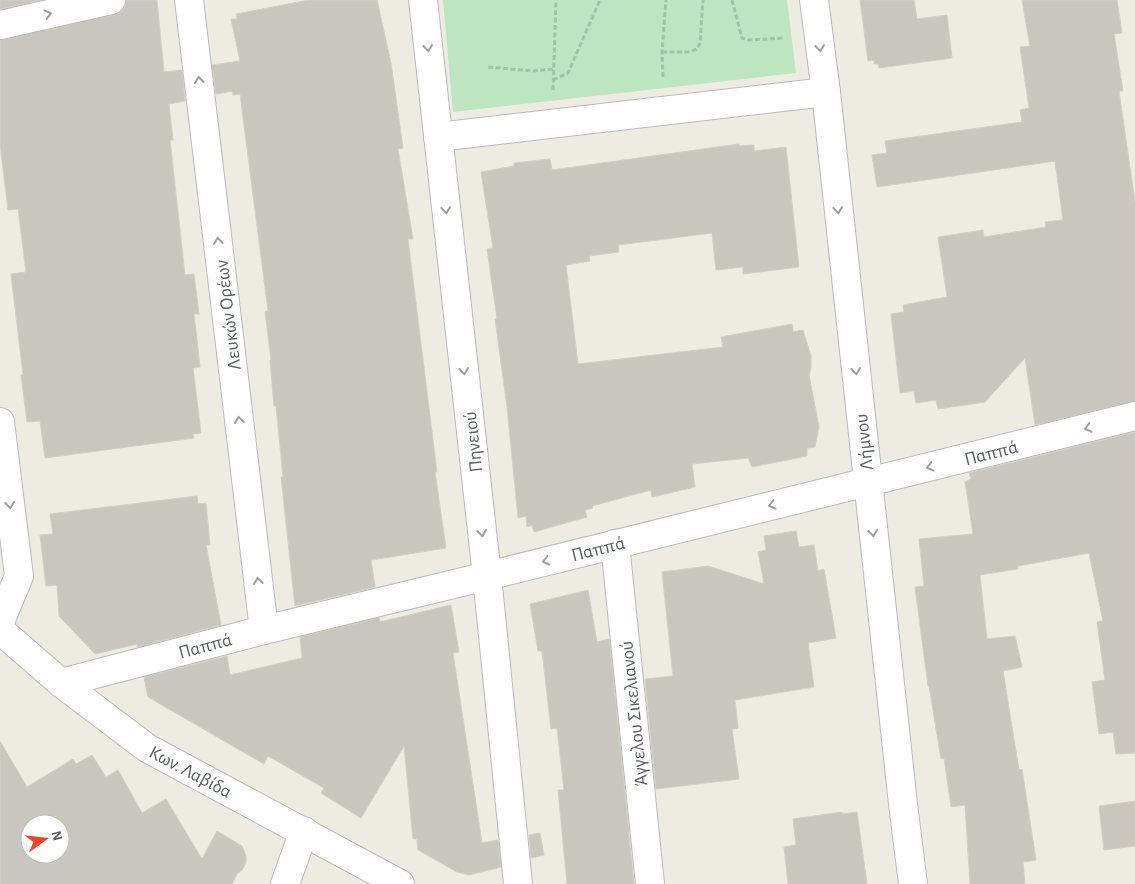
<svg xmlns="http://www.w3.org/2000/svg" width="1135" height="884" viewBox="0 0 1135 884" font-family="'Alegreya Sans',sans-serif">
  <rect width="100%" height="100%" fill="#eeece2"/>
  <!-- green -->
  <polygon fill="#bde6c0" points="443,0 787,0 796,73 453,112"/>
  <!-- building -->
  <g fill="#c9c6bf" stroke="#d2cec0" fill-rule="evenodd">
    <polygon points="0,0 40,0 0,9"/>
    <polygon points="126,0 157,0 164,72 182,70 185,101 169,104 173,140 170,140 185,275 194,274 199,314 194,314 200,367 193,368 201,433 193,434 194,438 45,458 40,421 27,422 21,375 23,375 11,274 26,272 18,209 8,210 0,144 0,40 114,15 122,11 126,5"/>
    <polygon points="309,0 377,0 391,63 403,148 398,149 413,239 408,239 437,472 435,472 446,548 371,560 375,587 295,606 281,477 283,477 276,406 274,406 270,360 271,360 265,312 268,311 240,94 233,95 232,91 216,94 212,65 240,61 231,19 237,19 236,14"/>
    <polygon points="860,0 914,0 917,19 947,15 952,58 879,68 878,64 874,64 874,60 868,61"/>
    <polygon points="1022,0 1117,0 1122,33 1114,34 1123,91 1119,91 1135,202 1135,401 1035,425 1025,358 985,402 938,409 936,400 916,403 914,391 900,393 891,314 904,312 903,305 947,297 938,237 983,230 984,237 1046,227 1045,222 1063,220 1055,161 877,187 872,155 887,153 885,141 1022,122 1020,110 1029,108 1020,47 1030,46"/>
    <polygon points="739,144 739,146 754,145 754,151 786,147 799,267 743,274 743,267 716,270 712,233 618,245 619,252 589,256 590,261 566,265 578,364 723,347 721,337 792,324 793,332 803,330 811,356 811,368 809,375 819,427 815,447 807,448 807,456 752,467 748,458 692,464 695,487 652,497 651,490 592,506 593,508 585,510 587,517 534,532 532,525 527,527 526,516 518,518 507,407 495,319 497,319 487,249 493,248 481,172 514,166 514,163 550,159 552,170"/>
    <polygon points="1135,432 1135,753 1116,754 1113,732 1099,734 1092,682 1105,680 1097,622 1103,621 1089,553 1018,566 1018,569 980,575 987,639 1015,636 1022,667 1003,671 1019,770 1022,769 1036,860 1023,862 1025,884 970,884 965,805 951,807 944,758 941,759 929,686 928,686 915,587 924,586 919,539 973,534 965,482 971,479 969,473"/>
    <polygon points="197,496 198,504 206,503 210,545 206,545 221,625 138,647 137,644 95,654 59,616 57,585 46,586 40,535 53,534 50,514"/>
    <polygon points="796,531 799,547 814,545 818,571 824,569 836,638 808,643 814,687 735,700 738,728 732,729 739,779 656,789 645,679 673,676 662,572 708,566 764,584 758,552 766,550 764,536"/>
    <polygon points="588,590 597,642 609,639 610,645 634,884 567,884 558,790 564,790 557,728 551,729 542,651 538,651 530,604"/>
    <polygon points="451,605 459,652 453,653 482,843 498,840 501,867 469,875 457,872 418,850 417,839 413,839 404,746 361,818 321,793 324,788 268,756 264,764 148,697 144,677 227,656 230,675 302,658 300,637 379,618 380,622"/>
    <path d="M 0,741 L 27,787 L 73,759 L 76,764 L 92,755 L 106,777 L 118,770 L 142,813 L 166,799 L 202,859 L 217,831 L 242,846 L 246,856 L 246,863 L 242,870 L 237,874 L 232,884 L 0,884 ZM 30,824 L 60,824 L 60,854 L 30,854 Z"/>
    <polygon points="1135,801 1135,846 1104,850 1099,806"/>
    <polygon points="842,812 842,814 857,812 867,884 788,884 784,847 796,845 793,819"/>
    <polygon points="540,833 544,855 531,858 529,835"/>
  </g>
  <g fill="none" stroke-linecap="round" stroke-linejoin="round">
    <defs>
      <g id="minor">
        <polyline points="189,0 264,630"/>
        <polyline points="423,0 487,576 518,884"/>
        <polyline points="814,0 826,92 903,804 913,884"/>
        <polyline points="0,25 111,0"/>
        <polyline points="438,137 826,92"/>
        <polyline points="0,422 19,576 0,622"/>
        <polyline points="615,544 650,884"/>
        <polyline points="0,630 61,683 147,748 400,884"/>
        <polyline points="61,683 264,630 487,576 1135,416"/>
        <polyline points="285,884 304,831"/>
      </g>
    </defs>
    <!-- minor casing -->
    <use href="#minor" stroke="#b7babf" stroke-width="30"/>
    <!-- path -->
    <g stroke="#96c7a7" stroke-width="3" stroke-dasharray="5 2.5" stroke-linecap="butt">
      <polyline points="732,0 742,38 749,40 784,38"/>
      <polyline points="662,52 690,52 697,49 700,43 703,0"/>
      <polyline points="488,67 533,71 554,69"/>
      <polyline points="663,77 662,52 666,0"/>
      <polyline points="553,80 568,73 600,0"/>
      <polyline points="553,90 556,0"/>
    </g>
    <!-- minor -->
    <use href="#minor" stroke="#fff" stroke-width="28"/>
  </g>
  <!-- one-way arrows -->
  <defs><path id="oneway-chevron" d="M-2-3.5L2.5 0L-2 3.5" fill="none" stroke-width="1.6" stroke-linecap="round" stroke-linejoin="round" transform="scale(1.25)"/></defs>
  <g stroke="#9c9ea1">
    <use href="#oneway-chevron" transform="translate(48 14) rotate(-13)"/>
    <use href="#oneway-chevron" transform="translate(428 48) rotate(83)"/>
    <use href="#oneway-chevron" transform="translate(820 48) rotate(83)"/>
    <use href="#oneway-chevron" transform="translate(199 80) rotate(-97)"/>
    <use href="#oneway-chevron" transform="translate(446 210) rotate(84)"/>
    <use href="#oneway-chevron" transform="translate(838 210) rotate(84)"/>
    <use href="#oneway-chevron" transform="translate(218 241) rotate(-97)"/>
    <use href="#oneway-chevron" transform="translate(464 371) rotate(84)"/>
    <use href="#oneway-chevron" transform="translate(856 371) rotate(84)"/>
    <use href="#oneway-chevron" transform="translate(239 420) rotate(-97)"/>
    <use href="#oneway-chevron" transform="translate(1088 428) rotate(166)"/>
    <use href="#oneway-chevron" transform="translate(930 467) rotate(166)"/>
    <use href="#oneway-chevron" transform="translate(10 505) rotate(83)"/>
    <use href="#oneway-chevron" transform="translate(772 505) rotate(166)"/>
    <use href="#oneway-chevron" transform="translate(482 533) rotate(84)"/>
    <use href="#oneway-chevron" transform="translate(873 533) rotate(84)"/>
    <use href="#oneway-chevron" transform="translate(546 561) rotate(166)"/>
    <use href="#oneway-chevron" transform="translate(258 581) rotate(-97)"/>
  </g>
  <g text-anchor="middle" stroke-width="5" stroke-linejoin="round" paint-order="stroke">
    <!-- street labels -->
    <g font-size="19" fill="#5a5e63" stroke="#fff">
      <text transform="translate(227 315) rotate(-97)" y="7">Λευκών Ορέων</text>
      <text transform="translate(472 442) rotate(-96)" y="7">Πηνειού</text>
      <text transform="translate(863 442) rotate(-96)" y="7">Λήμνου</text>
      <text transform="translate(991 452) rotate(-14)" y="7">Παππά</text>
      <text transform="translate(598 548) rotate(-14)" y="7">Παππά</text>
      <text transform="translate(205 645) rotate(-15)" y="7">Παππά</text>
      <text transform="translate(633 714) rotate(-96)" y="7">Άγγελου Σικελιανού</text>
      <text transform="translate(191 771) rotate(28)" y="7">Κων. Λαβίδα</text>
    </g>
  </g>
  <!-- north arrow -->
  <g transform="translate(45 839) rotate(75)"><circle r="24" fill="#ffffff" stroke="#bdbfc1"/>
  <path d="M0-4L9 19L0 12L-9 19Z" fill="#ee4428"/>
  <text y="-8" font-size="14" font-weight="bold" text-anchor="middle" fill="#5a5e63">N</text>
  </g>
</svg>
